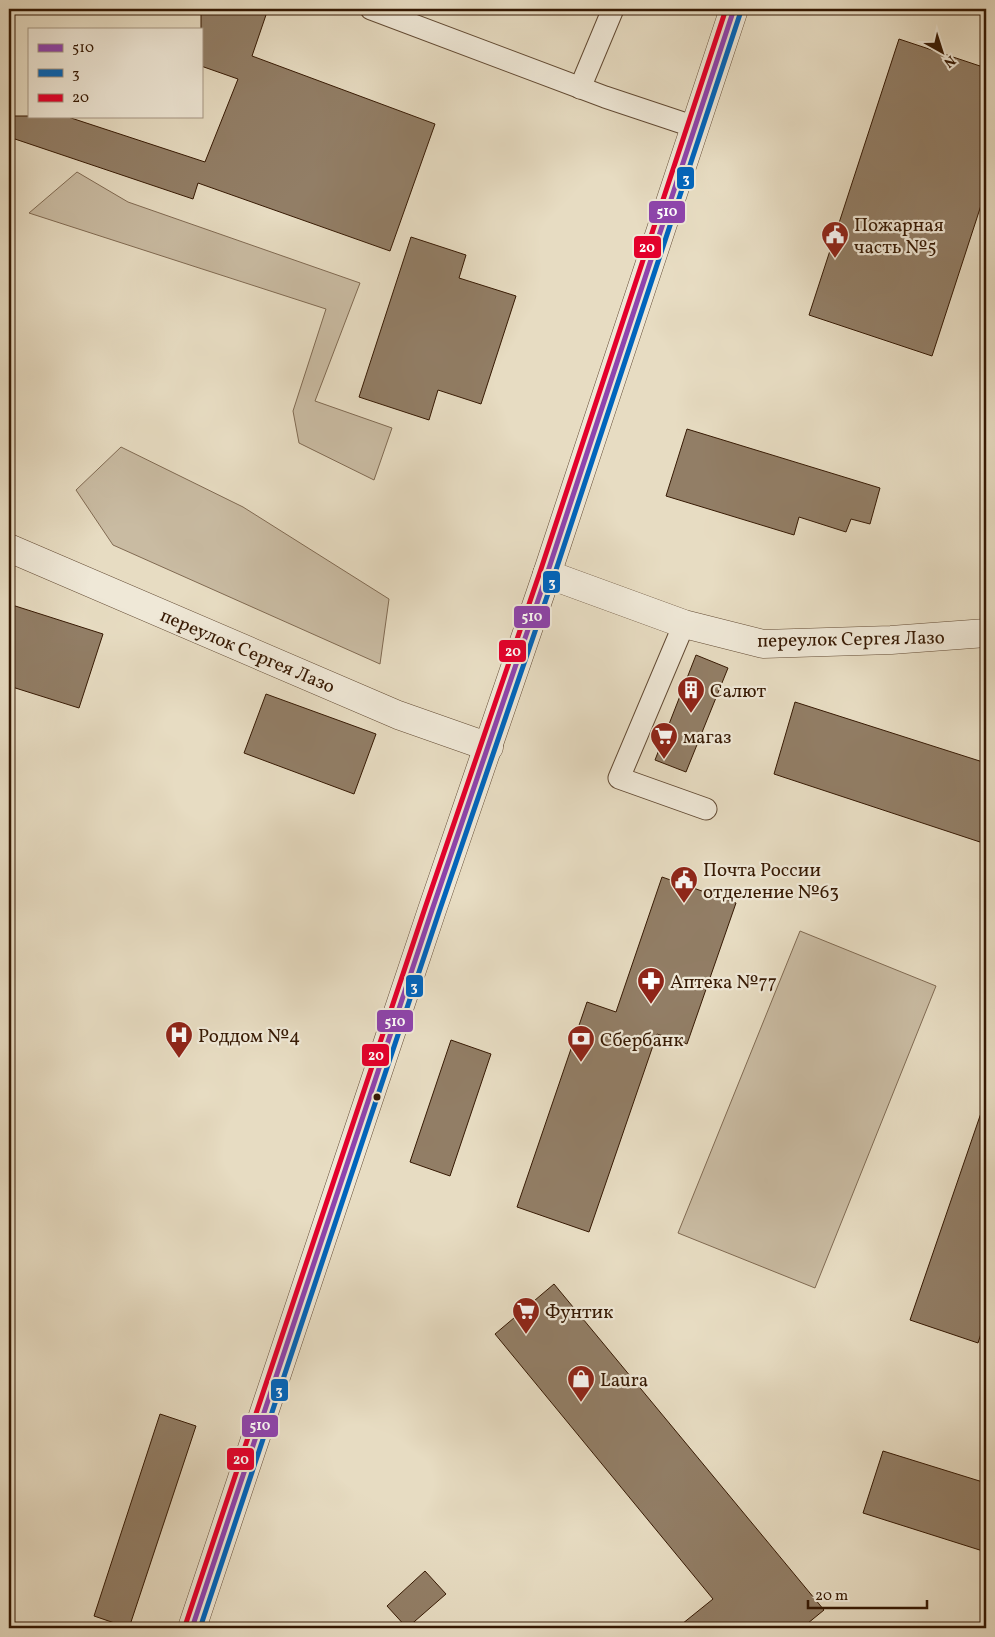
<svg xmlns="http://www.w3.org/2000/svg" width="995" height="1637" viewBox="0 0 995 1637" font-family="Vollkorn,serif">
  <rect width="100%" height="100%" fill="#e7dcc2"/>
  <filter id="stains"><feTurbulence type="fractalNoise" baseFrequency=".004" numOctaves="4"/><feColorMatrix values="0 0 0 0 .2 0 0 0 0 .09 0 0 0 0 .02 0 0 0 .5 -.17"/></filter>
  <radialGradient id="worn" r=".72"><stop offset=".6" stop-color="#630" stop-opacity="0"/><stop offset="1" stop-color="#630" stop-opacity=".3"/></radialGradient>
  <!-- green -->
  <g fill="#c9bba2" stroke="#806a52">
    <polygon points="77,172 128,202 360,283 315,401 392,428 374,480 299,443 293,411 326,309 29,213"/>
    <polygon points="121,447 243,507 389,599 380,664 113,545 76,490"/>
    <polygon points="800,931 936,986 815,1288 678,1233"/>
  </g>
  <!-- building -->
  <g fill="#927e66" stroke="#361903">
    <polygon points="201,9 268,9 252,56 435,124 390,251 198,183 193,199 9,137 9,116 65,116 205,162 238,79 201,66"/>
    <polygon points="899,39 986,68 986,190 932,356 809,315"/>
    <polygon points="411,237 466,255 459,278 516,296 481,404 438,390 429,420 359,397"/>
    <polygon points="687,429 880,488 870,524 851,519 846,532 799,517 794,535 666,496"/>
    <polygon points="9,604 103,634 79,708 9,686"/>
    <polygon points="696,655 728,668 686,772 655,760"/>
    <polygon points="266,694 376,734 354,794 244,753"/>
    <polygon points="795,702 986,763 986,844 774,774"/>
    <polygon points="662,877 736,903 687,1044 657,1034 589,1232 517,1207 587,1002 616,1012"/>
    <polygon points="451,1040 491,1054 450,1176 410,1162"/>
    <polygon points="981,1113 986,1114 986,1318 978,1343 910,1320"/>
    <polygon points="554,1284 824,1610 802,1628 677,1628 713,1599 495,1334"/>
    <polygon points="160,1414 196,1426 129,1628 94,1616"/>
    <polygon points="883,1451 986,1483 986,1552 863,1513"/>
    <polygon points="425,1571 446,1594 407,1628 387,1606"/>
  </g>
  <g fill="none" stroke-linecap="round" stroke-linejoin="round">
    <defs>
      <g id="service">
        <polyline points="371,9 605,97 695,127"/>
        <polyline points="580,88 613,9"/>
        <polyline points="684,624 619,778 706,809"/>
      </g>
      <g id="minor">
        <polyline points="9,548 398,715 489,747"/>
        <polyline points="547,574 684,624 763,644 891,640 986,633"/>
      </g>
      <polyline id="tertiary" points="192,1628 432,910 547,574 734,9"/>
    </defs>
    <!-- service casing -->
    <use href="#service" stroke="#624a33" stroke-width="23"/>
    <!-- minor casing -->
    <use href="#minor" stroke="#624a33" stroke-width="29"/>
    <!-- tertiary casing -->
    <use href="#tertiary" stroke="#624a33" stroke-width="29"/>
    <!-- service -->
    <use href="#service" stroke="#efe8d7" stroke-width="21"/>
    <!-- minor -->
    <use href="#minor" stroke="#efe8d7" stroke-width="28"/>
    <!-- tertiary -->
    <use href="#tertiary" stroke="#efe8d7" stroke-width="28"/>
    <defs>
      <polyline id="bus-1" points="192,1628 432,910 547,574 734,9"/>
      <polyline id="bus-2" points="200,1628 439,912 554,576 741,11"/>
      <polyline id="bus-3" points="185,1626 425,908 540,572 726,9"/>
    </defs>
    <!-- bus-1 casing -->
    <use href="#bus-1" stroke="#efe8d7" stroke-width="9"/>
    <!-- bus-2 casing -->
    <use href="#bus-2" stroke="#efe8d7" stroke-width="9"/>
    <!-- bus-3 casing -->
    <use href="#bus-3" stroke="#efe8d7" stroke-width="9"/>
    <!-- bus-1 -->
    <use href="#bus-1" stroke="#8e44ad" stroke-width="5"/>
    <!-- bus-2 -->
    <use href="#bus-2" stroke="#0065bd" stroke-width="5"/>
    <!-- bus-3 -->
    <use href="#bus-3" stroke="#e4002b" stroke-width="5"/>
  </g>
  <!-- icons -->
  <defs>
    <symbol id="civic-pin" viewBox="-11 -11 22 30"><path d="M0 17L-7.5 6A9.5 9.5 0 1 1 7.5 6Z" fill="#8f2418" stroke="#efe8d7"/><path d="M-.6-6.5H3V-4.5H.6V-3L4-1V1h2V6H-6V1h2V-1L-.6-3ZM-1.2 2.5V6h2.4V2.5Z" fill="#fff"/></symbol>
    <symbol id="building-pin" viewBox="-11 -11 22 30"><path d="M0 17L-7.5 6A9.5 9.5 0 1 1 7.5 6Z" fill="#8f2418" stroke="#efe8d7"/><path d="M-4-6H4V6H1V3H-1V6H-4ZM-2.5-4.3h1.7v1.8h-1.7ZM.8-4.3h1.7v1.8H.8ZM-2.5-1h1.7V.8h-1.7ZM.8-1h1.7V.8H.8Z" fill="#fff"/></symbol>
    <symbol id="supermarket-pin" viewBox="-11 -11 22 30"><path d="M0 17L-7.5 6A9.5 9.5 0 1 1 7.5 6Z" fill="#8f2418" stroke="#efe8d7"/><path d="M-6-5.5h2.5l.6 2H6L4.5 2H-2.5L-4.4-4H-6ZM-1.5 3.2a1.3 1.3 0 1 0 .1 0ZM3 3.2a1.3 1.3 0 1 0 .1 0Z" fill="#fff"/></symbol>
    <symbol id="pharmacy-pin" viewBox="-11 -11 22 30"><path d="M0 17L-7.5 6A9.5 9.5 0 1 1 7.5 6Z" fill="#8f2418" stroke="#efe8d7"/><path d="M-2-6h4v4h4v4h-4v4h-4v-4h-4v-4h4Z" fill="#fff"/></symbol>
    <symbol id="hospital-pin" viewBox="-11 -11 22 30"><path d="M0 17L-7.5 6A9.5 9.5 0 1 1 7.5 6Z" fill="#8f2418" stroke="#efe8d7"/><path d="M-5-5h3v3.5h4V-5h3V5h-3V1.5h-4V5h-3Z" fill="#fff"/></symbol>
    <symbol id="bank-pin" viewBox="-11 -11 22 30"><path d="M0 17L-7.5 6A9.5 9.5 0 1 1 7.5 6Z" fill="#8f2418" stroke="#efe8d7"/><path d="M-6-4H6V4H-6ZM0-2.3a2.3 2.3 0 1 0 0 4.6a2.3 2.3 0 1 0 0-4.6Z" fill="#fff"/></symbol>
    <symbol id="shop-pin" viewBox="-11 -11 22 30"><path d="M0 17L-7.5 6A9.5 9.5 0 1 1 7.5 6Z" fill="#8f2418" stroke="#efe8d7"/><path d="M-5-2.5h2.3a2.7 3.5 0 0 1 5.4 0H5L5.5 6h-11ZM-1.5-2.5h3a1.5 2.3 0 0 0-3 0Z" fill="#fff"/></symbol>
  </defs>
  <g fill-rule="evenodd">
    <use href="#civic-pin" x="819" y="219" width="32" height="43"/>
    <use href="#building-pin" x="675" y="674" width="32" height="43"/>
    <use href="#supermarket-pin" x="648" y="720" width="32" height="43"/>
    <use href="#civic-pin" x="668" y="864" width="32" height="43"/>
    <use href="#pharmacy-pin" x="635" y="965" width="32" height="43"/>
    <use href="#hospital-pin" x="163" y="1019" width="32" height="43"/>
    <use href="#bank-pin" x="565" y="1023" width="32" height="43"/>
    <use href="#supermarket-pin" x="510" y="1295" width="32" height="43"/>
    <use href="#shop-pin" x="565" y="1363" width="32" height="43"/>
  </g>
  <!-- markers -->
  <circle fill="#361903" stroke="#efe8d7" stroke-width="2" cx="377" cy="1097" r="4.5"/>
  <g text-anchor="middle" stroke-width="4.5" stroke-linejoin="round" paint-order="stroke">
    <!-- poi labels -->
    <g font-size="19" fill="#361903" stroke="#efe8d7" text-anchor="start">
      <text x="854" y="231">Пожарная<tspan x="854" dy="22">часть №5</tspan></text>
      <text x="710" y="697">Салют</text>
      <text x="683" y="743">магаз</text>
      <text x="703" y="876">Почта России<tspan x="703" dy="22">отделение №63</tspan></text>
      <text x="670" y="988">Аптека №77</text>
      <text x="198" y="1042">Роддом №4</text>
      <text x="600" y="1046">Сбербанк</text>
      <text x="545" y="1318">Фунтик</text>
      <text x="600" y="1386">Laura</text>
    </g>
    <!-- street labels -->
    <g font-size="19" fill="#361903" stroke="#efe8d7">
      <text transform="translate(851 638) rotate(-1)" y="7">переулок Сергея Лазо</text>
      <text transform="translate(248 650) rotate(23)" y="7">переулок Сергея Лазо</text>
    </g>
  </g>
  <g stroke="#efe8d7" stroke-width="2">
    <rect x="676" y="166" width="19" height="24" rx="5" fill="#0065bd"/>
    <rect x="648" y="200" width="38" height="24" rx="5" fill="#8e44ad"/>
    <rect x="633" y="235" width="29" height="24" rx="5" fill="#e4002b"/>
    <rect x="542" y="570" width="19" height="24" rx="5" fill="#0065bd"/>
    <rect x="513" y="605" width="38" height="24" rx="5" fill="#8e44ad"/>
    <rect x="498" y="639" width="29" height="24" rx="5" fill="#e4002b"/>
    <rect x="405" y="974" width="19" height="24" rx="5" fill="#0065bd"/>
    <rect x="376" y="1009" width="38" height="24" rx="5" fill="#8e44ad"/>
    <rect x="361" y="1043" width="29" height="24" rx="5" fill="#e4002b"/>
    <rect x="270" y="1378" width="19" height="24" rx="5" fill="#0065bd"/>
    <rect x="241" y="1414" width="38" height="24" rx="5" fill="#8e44ad"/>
    <rect x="226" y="1447" width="29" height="24" rx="5" fill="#e4002b"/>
  </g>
  <g font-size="14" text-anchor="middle" font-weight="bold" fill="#fff">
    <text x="686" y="183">3</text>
    <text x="667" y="216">510</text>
    <text x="647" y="252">20</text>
    <text x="552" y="587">3</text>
    <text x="532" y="621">510</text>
    <text x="513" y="656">20</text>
    <text x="414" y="991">3</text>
    <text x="395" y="1026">510</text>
    <text x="376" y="1060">20</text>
    <text x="279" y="1395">3</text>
    <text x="260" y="1430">510</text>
    <text x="241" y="1464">20</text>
  </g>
  <!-- margin -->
  <rect width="995" height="1637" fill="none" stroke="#e7dcc2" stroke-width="30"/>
  <rect x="10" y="10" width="975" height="1617" fill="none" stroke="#361903" stroke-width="2.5"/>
  <rect x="15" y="15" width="965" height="1607" fill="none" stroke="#361903"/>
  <!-- legend -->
  <rect x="28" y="28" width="175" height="90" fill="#efe8d7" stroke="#a59582"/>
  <rect x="38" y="44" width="25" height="8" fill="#8e44ad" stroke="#a59582"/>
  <text x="72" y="52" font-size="15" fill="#361903">510</text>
  <rect x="38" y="69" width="25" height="8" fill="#0065bd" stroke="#a59582"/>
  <text x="72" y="78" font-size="15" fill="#361903">3</text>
  <rect x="38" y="94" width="25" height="8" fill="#e4002b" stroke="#a59582"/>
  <text x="72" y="102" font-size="15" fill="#361903">20</text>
  <!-- north arrow -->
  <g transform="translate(942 52) rotate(141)" stroke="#efe8d7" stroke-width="4" paint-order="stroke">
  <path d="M0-4L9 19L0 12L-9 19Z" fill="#361903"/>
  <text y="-8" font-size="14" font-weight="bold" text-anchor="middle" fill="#361903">N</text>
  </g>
  <!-- scale -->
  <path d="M808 1600v8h119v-8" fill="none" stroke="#361903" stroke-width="2.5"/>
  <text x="815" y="1600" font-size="15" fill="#361903" stroke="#efe8d7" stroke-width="4" paint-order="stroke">20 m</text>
  <rect width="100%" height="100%" filter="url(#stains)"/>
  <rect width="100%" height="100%" fill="url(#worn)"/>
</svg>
